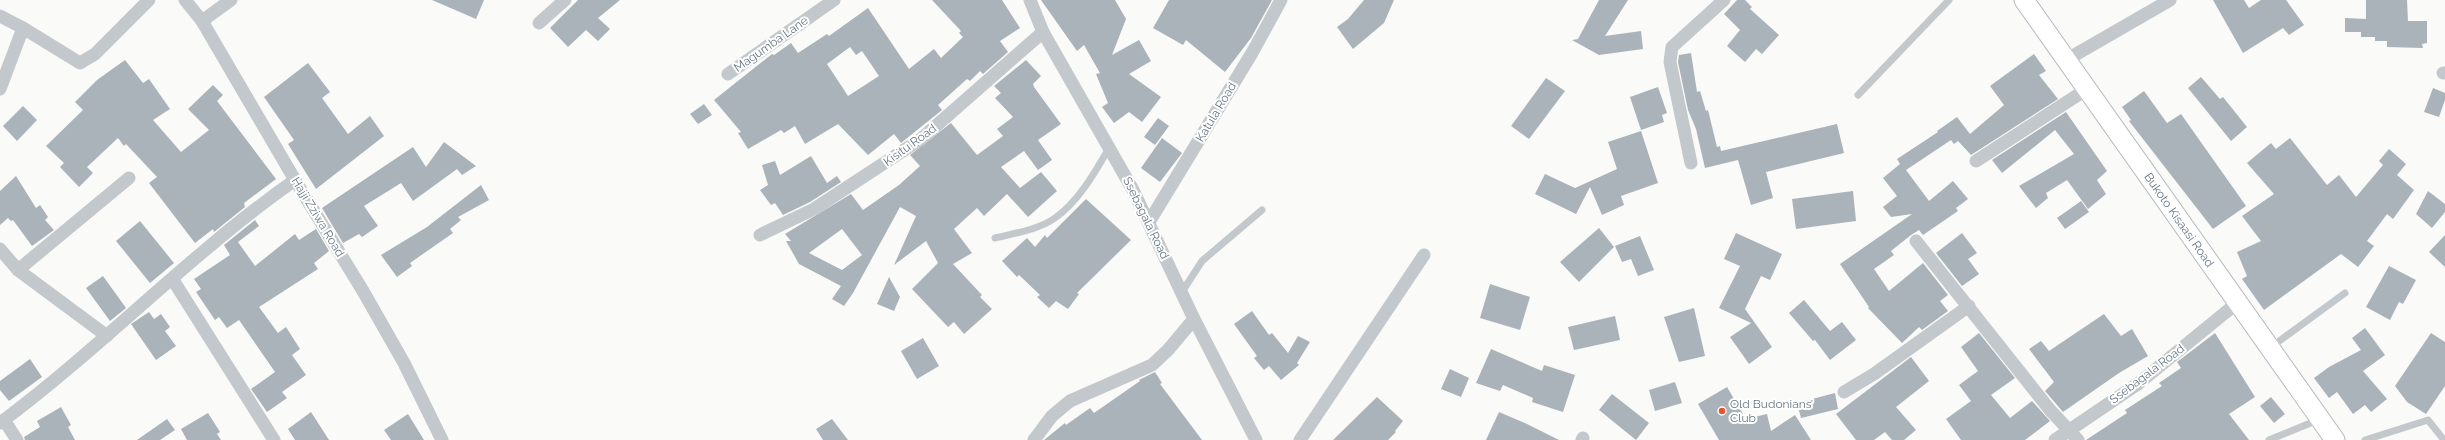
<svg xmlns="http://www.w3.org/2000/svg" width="2445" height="440" viewBox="0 0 2445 440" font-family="Raleway,sans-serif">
  <rect width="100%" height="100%" fill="#fafaf8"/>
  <!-- building -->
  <g fill="#aab3b9" fill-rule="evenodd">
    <polygon points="432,0 484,0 476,19"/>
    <polygon points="578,0 620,0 598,18 610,29 598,41 586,30 568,47 550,28"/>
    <path d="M 932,0 L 1002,0 L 1020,28 L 1000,41 L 1008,52 L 983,74 L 980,71 L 970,81 L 967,79 L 938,105 L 942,110 L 901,143 L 894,134 L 868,155 L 838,124 L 805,144 L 795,126 L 784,133 L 781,130 L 748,149 L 738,133 L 741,132 L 714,100 L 772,54 L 774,55 L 791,43 L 798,53 L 827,34 L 829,36 L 868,8 L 909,69 L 934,49 L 941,58 L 963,37 L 959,33 L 961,31 ZM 850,47 L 856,55 L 862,51 L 879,76 L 848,96 L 827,64 Z"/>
    <polygon points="1041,0 1115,0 1126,19 1112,55 1139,40 1151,61 1129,74 1161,97 1142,122 1129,112 1114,123 1102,107 1108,103 1096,74 1100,73 1084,45 1077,51"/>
    <polygon points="1169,0 1272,0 1251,38 1225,72 1186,40 1183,45 1153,28"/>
    <polygon points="1364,0 1394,0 1384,23 1353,49 1337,27 1348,19"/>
    <polygon points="1599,0 1628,0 1605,36 1641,31 1643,49 1599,55 1572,40 1578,39"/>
    <polygon points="1737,0 1745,0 1752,7 1750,9 1779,35 1762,54 1756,49 1745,62 1727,46 1740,30 1724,14"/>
    <polygon points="2213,0 2244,0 2249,8 2261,0 2286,0 2304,25 2289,35 2283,28 2243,53"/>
    <polygon points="2366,0 2407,0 2408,21 2427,21 2427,43 2422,44 2423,48 2387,47 2387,41 2375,41 2375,37 2361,37 2361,32 2345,32 2345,18 2366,19"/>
    <polygon points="1691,53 1697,92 1700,91 1706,111 1708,110 1717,147 1720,146 1721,151 1837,124 1844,153 1766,172 1773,198 1751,205 1738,160 1705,168 1696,129 1688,110 1678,62 1679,55"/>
    <polygon points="2034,54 2046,71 2039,75 2058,99 1971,155 1958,141 1954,144 1951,140 1906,170 1929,201 1953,181 1968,199 1956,208 1958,211 1923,235 1919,230 1911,235 1891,251 1894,255 1874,269 1889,291 1923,263 1948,295 1940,301 1948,311 1922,330 1919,327 1902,343 1868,308 1869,307 1840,264 1912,214 1891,217 1883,207 1897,196 1883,178 1900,164 1897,159 1938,132 1937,131 1957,117 1970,134 2004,105 1990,86"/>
    <polygon points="125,60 143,83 149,79 170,109 153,120 181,152 209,130 188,109 213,85 223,95 217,101 276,179 244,203 245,207 214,232 213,229 195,243 149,183 157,177 126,144 124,146 118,138 87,167 93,173 79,187 60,167 64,163 46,146 83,110 75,102 97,80"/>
    <path d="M 1026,60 L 1041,76 L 1033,84 L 1034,87 L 1061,124 L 1038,140 L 1052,160 L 1038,170 L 1024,151 L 1001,167 L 1020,188 L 1041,172 L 1057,191 L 1028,217 L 1007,194 L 984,216 L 977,208 L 954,229 L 972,253 L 953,264 L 982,295 L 980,297 L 992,309 L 964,334 L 954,322 L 948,327 L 912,289 L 938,263 L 926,241 L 894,265 L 916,216 L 900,207 L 853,293 L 844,306 L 832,299 L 841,286 L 799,264 L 786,241 L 791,241 L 785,234 L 851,194 L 863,210 L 899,185 L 920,166 L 910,155 L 951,123 L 977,155 L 1003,136 L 997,129 L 1013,117 L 995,98 L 1001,93 L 994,86 ZM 842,229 L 862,255 L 842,270 L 809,253 Z"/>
    <polygon points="308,63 330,92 322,98 348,134 370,116 384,136 316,189 288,144 294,140 264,97"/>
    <polygon points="2201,77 2220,99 2223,97 2247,127 2231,141 2188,88"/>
    <polygon points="1546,78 1565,91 1529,139 1511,126"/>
    <polygon points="1658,87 1667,113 1662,115 1664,122 1641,130 1630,97"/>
    <polygon points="2433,88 2445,93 2445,100 2439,117 2424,112"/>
    <polygon points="2144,91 2167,123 2181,114 2246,206 2213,229 2129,121 2131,120 2122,107"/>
    <polygon points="704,104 712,115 698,124 690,114"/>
    <polygon points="23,106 37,120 17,141 3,126"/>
    <polygon points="2066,112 2107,171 2097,180 2106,194 2088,209 2067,180 2046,193 2048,198 2036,208 2019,186 2074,154 2055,130 2002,173 1992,160"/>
    <polygon points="1158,118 1169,126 1155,145 1144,137"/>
    <polygon points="1641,131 1658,183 1621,196 1624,205 1602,215 1590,187 1576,214 1535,194 1545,174 1575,188 1617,169 1608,142"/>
    <polygon points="1162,138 1182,153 1160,182 1141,168"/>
    <polygon points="2290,138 2327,185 2339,175 2356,197 2383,165 2379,161 2389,149 2406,164 2397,175 2414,190 2393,219 2387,214 2367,241 2374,246 2358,267 2341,254 2264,310 2242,279 2247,276 2237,252 2261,241 2242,216 2274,194 2247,163 2271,143 2276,149"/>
    <polygon points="444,142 476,166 462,175 457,169 413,201 401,183 364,206 378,226 362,237 359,234 343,243 322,208 413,147 426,167"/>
    <polygon points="811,156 827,183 837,176 841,182 810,202 783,215 775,203 771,205 760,190 768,185 762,165 775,161 780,175"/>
    <polygon points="16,176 36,208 40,205 48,217 45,220 54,230 32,246 13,220 11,221 8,218 0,225 0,191"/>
    <polygon points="481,185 489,200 458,217 461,220 450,229 453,233 410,263 412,266 397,277 381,255 427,227"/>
    <polygon points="1853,191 1856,221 1796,229 1792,199"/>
    <polygon points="2428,191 2445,204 2445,212 2432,228 2416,214"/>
    <polygon points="1086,199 1131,240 1077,293 1079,294 1068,309 1056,301 1049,308 1037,297 1040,295 1019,275 1017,277 1002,261 1027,238 1035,247 1045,235 1047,238"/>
    <polygon points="2081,201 2089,212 2065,229 2057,218"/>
    <polygon points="255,220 259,226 238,242 255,266 295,234 299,240 316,229 329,251 314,263 318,269 259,307 278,333 286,327 300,349 292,355 306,375 282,392 287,398 267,412 251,389 275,372 239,320 227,328 219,317 215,320 196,292 201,289 194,279 230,255 224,245"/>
    <polygon points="140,221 174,263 150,283 116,241"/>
    <polygon points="1599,228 1614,247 1579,282 1560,262"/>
    <polygon points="1736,233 1782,254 1770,280 1761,276 1745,309 1772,347 1749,364 1730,337 1751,323 1719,308 1740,266 1724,259"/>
    <polygon points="1962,233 1977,253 1968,259 1979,274 1962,286 1936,253"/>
    <polygon points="2445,235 2445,267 2429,252"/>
    <polygon points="1640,236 1654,270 1638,276 1631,259 1622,262 1615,246"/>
    <polygon points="2389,266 2416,280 2403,304 2399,302 2390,320 2366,307"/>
    <polygon points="103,276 126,308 110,321 86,288"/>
    <polygon points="889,277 900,297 894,311 877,304"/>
    <polygon points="1490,284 1530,297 1520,330 1480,318"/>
    <polygon points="1804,300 1830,331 1842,322 1856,340 1830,360 1815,340 1813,341 1789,313"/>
    <polygon points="1694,308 1705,356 1679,362 1664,317"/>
    <polygon points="1252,311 1269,335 1272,333 1288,353 1298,336 1310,342 1297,363 1299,365 1281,380 1269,366 1264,370 1254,358 1257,356 1234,324"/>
    <polygon points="149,312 154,319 161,314 170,327 165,331 176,346 156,360 131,324"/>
    <polygon points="2104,314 2121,336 2132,329 2148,356 2119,373 2063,412 2045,391 2054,382 2029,349 2041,341 2049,351"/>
    <polygon points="1615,316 1620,340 1574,350 1568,327"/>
    <polygon points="2365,328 2385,355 2363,371 2387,399 2371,412 2365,405 2353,414 2337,392 2329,398 2314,378 2329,367 2361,350 2352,338"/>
    <polygon points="1979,333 2015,378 1991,395 2010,418 2032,401 2050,421 2025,440 1961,440 1946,419 1971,401 1959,385 1978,371 1961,347"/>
    <polygon points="2215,333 2255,397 2229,414 2249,440 2086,440 2127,413 2125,410 2162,386 2159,383 2181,368 2177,362"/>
    <polygon points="2431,333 2445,342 2445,386 2426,414 2407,402 2395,386"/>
    <polygon points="923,338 939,366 917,379 901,351"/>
    <polygon points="1491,349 1542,371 1544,365 1575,375 1563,412 1532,402 1533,398 1503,385 1500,391 1476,383"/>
    <polygon points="1911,357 1929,381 1896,407 1916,430 1904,440 1892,440 1885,432 1874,440 1856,440 1836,414"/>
    <polygon points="30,359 42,377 9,401 0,390 0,381"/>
    <polygon points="1450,369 1469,378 1461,397 1441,389"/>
    <polygon points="1155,372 1162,383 1160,384 1202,440 1044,440 1065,423 1066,425 1090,408 1094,413 1140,381 1139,380"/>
    <polygon points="1675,382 1682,403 1655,411 1649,390"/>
    <polygon points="1727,387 1746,419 1767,414 1771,431 1795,415 1811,440 1719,440 1698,404"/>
    <polygon points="1835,393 1838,409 1801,418 1797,403"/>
    <polygon points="1612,394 1649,423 1636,440 1599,410"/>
    <polygon points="1377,397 1403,421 1395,431 1396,432 1388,440 1333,440"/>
    <polygon points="2271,397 2285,414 2274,423 2260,406"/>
    <polygon points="61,407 71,425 68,427 75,440 25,440 24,437 40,427 37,421"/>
    <polygon points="311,412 329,440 295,440 288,429"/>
    <polygon points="1499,412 1527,424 1559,440 1486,440"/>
    <polygon points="208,413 220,432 217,434 221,440 187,440 181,429"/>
    <polygon points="408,414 424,440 391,440 384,430"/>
    <polygon points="167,419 175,430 160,440 137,440"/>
    <polygon points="832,419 848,440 823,440 816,429"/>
  </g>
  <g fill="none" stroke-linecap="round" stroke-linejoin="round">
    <defs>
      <polyline id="secondary" points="2024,0 2335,440"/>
    </defs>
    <!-- secondary casing -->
    <use href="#secondary" stroke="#b3babf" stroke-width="21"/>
    <!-- lane -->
    <g stroke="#c3c8cc" stroke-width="7">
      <polyline points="1858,95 1949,0"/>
      <path d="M 995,238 C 1015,233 1038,230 1055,218 C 1079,201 1095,172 1109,148"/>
      <polyline points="1182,292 1202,261 1262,210"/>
      <polyline points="2271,347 2345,293"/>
      <polyline points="2269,440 2318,420"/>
      <polyline points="2365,440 2428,420 2444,440"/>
    </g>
    <!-- street -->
    <g stroke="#c3c8cc" stroke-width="13">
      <polyline points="185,0 202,21 295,180 363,291 404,363 442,440"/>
      <polyline points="1030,0 1043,32 1133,190 1194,319 1256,440"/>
      <polyline points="0,16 23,28 0,89"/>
      <polyline points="202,21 231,0"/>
      <polyline points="539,23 565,0"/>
      <polyline points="23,28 80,63 95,54 149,0"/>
      <polyline points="2066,60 2170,0"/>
      <polyline points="2443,73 2445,73"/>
      <polyline points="728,74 834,0"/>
      <polyline points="1976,161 2087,89"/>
      <polyline points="1691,163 1670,62 1672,47 1724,0"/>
      <polyline points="1149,222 1252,53 1281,0"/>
      <polyline points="760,235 814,209 921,139 1043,32"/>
      <polyline points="1916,241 2050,410 2078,440"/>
      <polyline points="0,249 18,270 107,336"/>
      <polyline points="18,270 129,178"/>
      <polyline points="173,280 274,440"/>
      <polyline points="1844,392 1874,374 1969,306"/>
      <polyline points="4,420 17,440"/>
      <path d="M 0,423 C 102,347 191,253 295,180"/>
      <polyline points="1034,440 1052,416 1070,401 1152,365 1168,350 1194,319"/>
      <polyline points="1300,440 1424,255"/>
      <polyline points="1582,440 1583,438"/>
      <polyline points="2055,440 2139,383 2237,303"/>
    </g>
    <!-- secondary -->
    <use href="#secondary" stroke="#fff" stroke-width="19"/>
  </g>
  <!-- markers -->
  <circle fill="#e4572e" stroke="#fff" stroke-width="1.5" cx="1722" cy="411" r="4"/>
  <g text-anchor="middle" stroke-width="4" stroke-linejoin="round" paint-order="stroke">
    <!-- street labels -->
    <g font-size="12" fill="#657683" stroke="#fff">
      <text transform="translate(771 44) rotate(-35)" y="4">Magumba Lane</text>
      <text transform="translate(1216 112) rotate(-59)" y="4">Katula Road</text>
      <text transform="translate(910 145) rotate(-36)" y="4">Kisitu Road</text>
      <text transform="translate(318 217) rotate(59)" y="4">Hajji Zziwa Road</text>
      <text transform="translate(1146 218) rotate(64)" y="4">Ssebagala Road</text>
      <text transform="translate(2179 220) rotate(55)" y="4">Bukoto Kisaasi Road</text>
      <text transform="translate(2147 374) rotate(-37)" y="4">Ssebagala Road</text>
    </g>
    <!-- poi labels -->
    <g font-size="12" fill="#657683" stroke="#fff" text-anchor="start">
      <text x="1730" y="408">Old Budonians’<tspan x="1730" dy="14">Club</tspan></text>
    </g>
  </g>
</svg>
